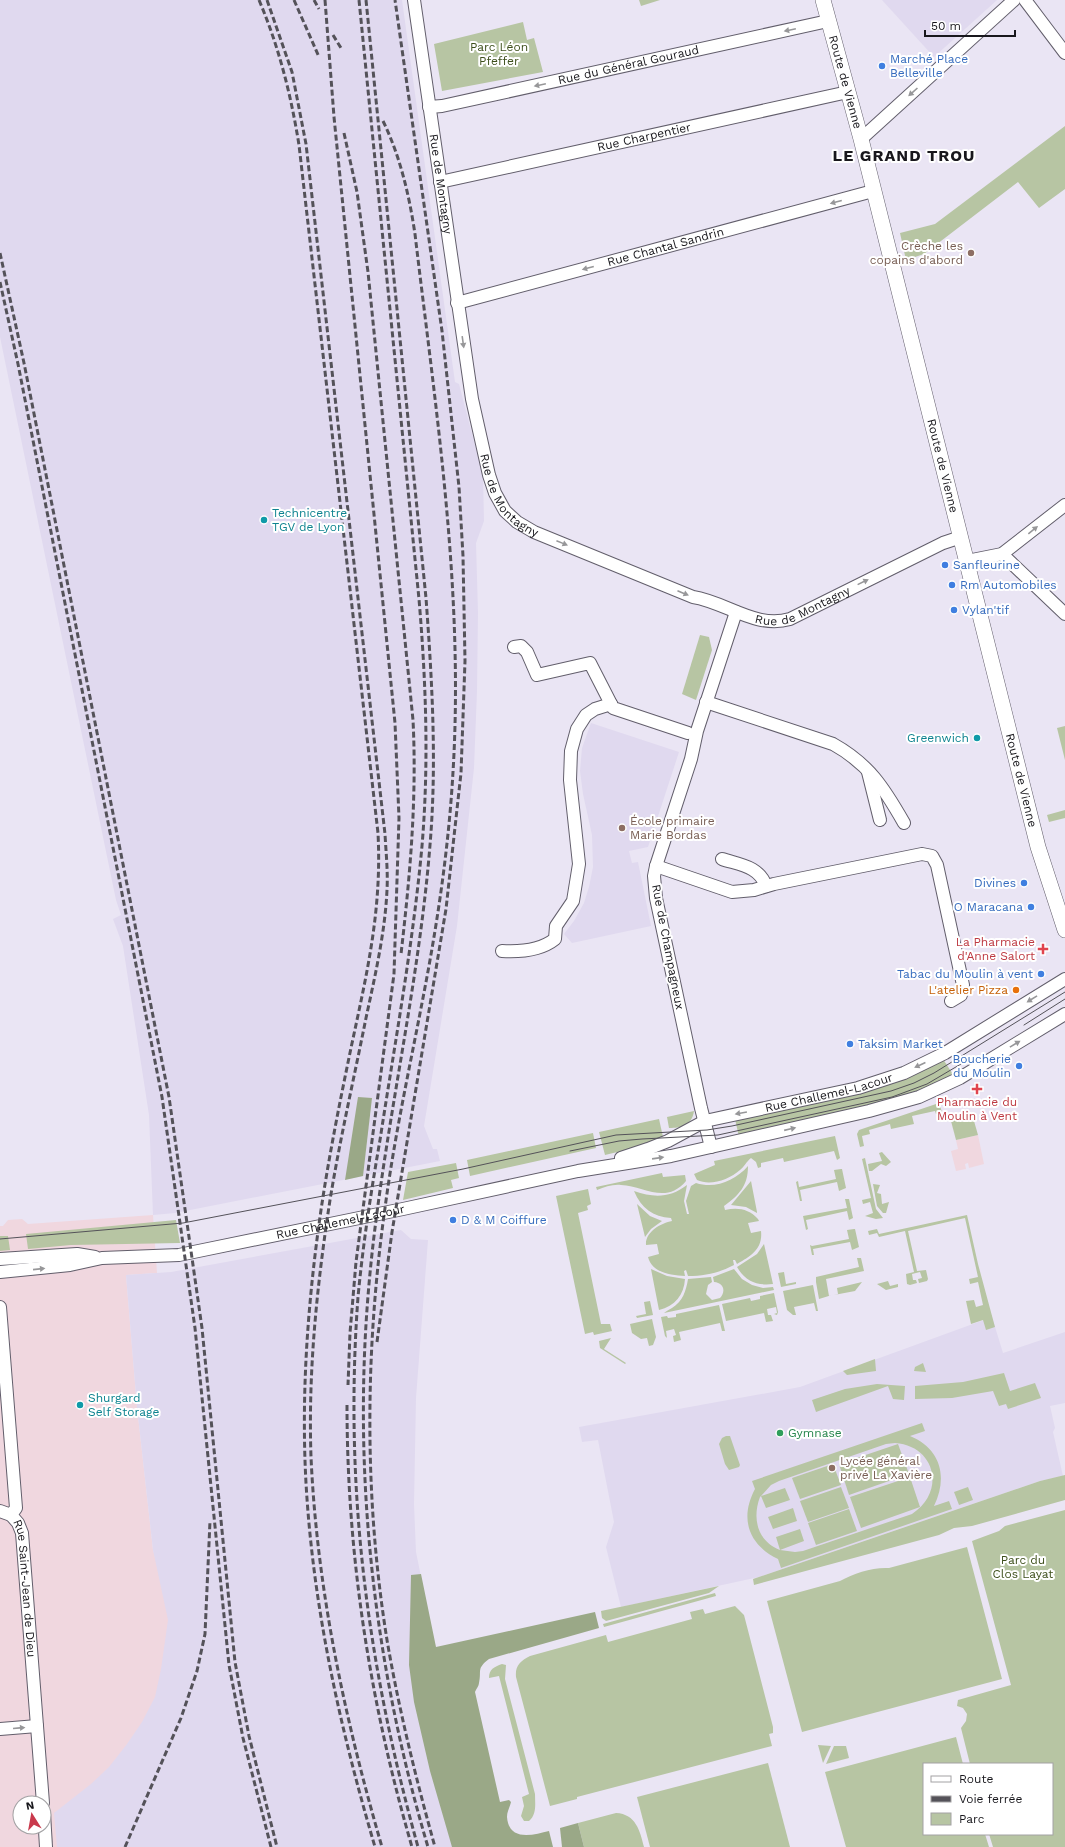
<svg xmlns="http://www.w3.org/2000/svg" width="1065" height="1847" viewBox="0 0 1065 1847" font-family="'Work Sans',sans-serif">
  <rect width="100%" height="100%" fill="#eae5f4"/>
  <!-- industrial -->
  <g fill="#f0d7df" fill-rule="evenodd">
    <polygon points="978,1135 984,1164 969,1168 968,1163 965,1164 966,1169 956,1171 951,1151 958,1149 956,1140"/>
    <path d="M 153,1215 L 157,1273 L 126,1275 L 137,1407 L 153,1550 L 241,1847 L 0,1847 L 0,1226 L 3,1226 L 8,1220 L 22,1219 L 28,1224 ZM 20,1803 L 44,1803 L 44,1827 L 20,1827 Z"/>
  </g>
  <!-- built -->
  <g fill="#e0d9ef">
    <polygon points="0,0 402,0 455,382 459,384 483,476 484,521 476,543 478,613 477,691 474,768 457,926 424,1126 433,1149 437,1149 440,1161 175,1213 153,1215 149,1115 123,946 113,919 121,915 116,900 0,337"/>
    <polygon points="882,0 997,0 934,57"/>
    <polygon points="591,723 679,752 648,847 629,851 632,863 638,862 651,926 572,943 564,934 574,921 584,903 589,887 593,867 592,835 583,794 580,771 582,748"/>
    <polygon points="401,1230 411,1239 428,1240 416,1398 414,1504 416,1552 476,1847 57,1847 54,1813 91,1784 109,1767 127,1744 142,1722 155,1697 161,1669 168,1620 153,1550 137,1407 126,1275 171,1272"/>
    <polygon points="992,1317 1003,1353 1065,1332 1065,1403 1050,1406 1055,1428 1053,1432 1063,1476 1040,1481 759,1577 621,1607 606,1547 614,1522 598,1440 582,1442 579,1427 800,1387"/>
  </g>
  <!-- green -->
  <g fill="#b7c5a3" fill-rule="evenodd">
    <polygon points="639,0 660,0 641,6"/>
    <polygon points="523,22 527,40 534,38 543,72 442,91 434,44"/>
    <polygon points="1065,126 1065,189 1039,208 1018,182 924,254 906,260 900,233 935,224"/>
    <polygon points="700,635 709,637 712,650 696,700 682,694"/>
    <polygon points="1065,726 1065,760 1057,728"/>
    <polygon points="1065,810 1065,818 1049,822 1047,815"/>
    <polygon points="943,1059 954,1076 906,1097 739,1137 735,1119"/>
    <polygon points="939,1103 942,1112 936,1114 935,1111 912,1116 914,1124 891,1129 890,1124 869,1130 870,1134 862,1136 864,1146 860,1147 857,1134 859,1130"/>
    <path d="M 694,1111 C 692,1125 682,1128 669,1128 L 667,1117 Z"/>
    <polygon points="972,1114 978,1135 956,1140 951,1121"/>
    <polygon points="659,1119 663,1137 634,1148 605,1155 599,1132"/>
    <polygon points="593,1133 596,1148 470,1176 467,1160"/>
    <path d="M 835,1136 L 840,1158 L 837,1160 L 834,1151 L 784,1162 L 783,1158 L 761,1163 L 761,1167 L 758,1168 L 756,1162 L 751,1158 C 746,1162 744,1167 740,1170 C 729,1180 710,1186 697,1180 L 694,1174 L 715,1165 L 714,1161 Z"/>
    <polygon points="882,1152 891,1162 886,1166 881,1164 872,1171 869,1171 868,1164 882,1161 879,1153"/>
    <polygon points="865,1158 876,1209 883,1218 876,1219 865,1216 873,1213 870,1202 863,1204 862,1200 871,1198 862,1159"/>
    <polygon points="456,1163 459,1178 451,1180 453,1188 403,1200 408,1172"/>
    <path d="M 748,1166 C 748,1186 739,1195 724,1206 L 725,1210 C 738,1207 749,1209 758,1219 L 759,1221 L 748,1223 L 751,1233 L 761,1231 C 763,1249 751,1256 737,1264 L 735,1260 L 733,1260 L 734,1265 C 719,1273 705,1276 688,1276 L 686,1270 L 684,1271 L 685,1276 C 671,1275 652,1273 648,1257 L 659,1254 L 657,1244 L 646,1245 C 645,1232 661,1223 672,1221 L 671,1218 C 653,1217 641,1208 634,1191 C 654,1198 670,1198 687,1185 L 684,1201 L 687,1214 L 689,1214 L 686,1201 L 691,1186 L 696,1183 C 715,1189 735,1181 748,1166 Z"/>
    <polygon points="841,1169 842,1169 846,1188 839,1191 837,1182 800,1190 802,1201 800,1201 796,1182 798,1181 799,1187 836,1179 834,1170"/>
    <path d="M 662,1173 L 663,1177 L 685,1175 L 686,1181 C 666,1205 644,1186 621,1185 C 613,1184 605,1187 597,1190 L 596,1187 Z"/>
    <polygon points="751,1181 757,1212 757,1213 746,1207 731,1205"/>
    <polygon points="873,1184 880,1185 877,1193 881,1194 882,1204 889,1202 886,1213 883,1213 877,1206"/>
    <polygon points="588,1189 591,1204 587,1206 588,1210 578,1213 601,1324 610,1324 612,1331 594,1335 593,1332 585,1334 556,1196"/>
    <polygon points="845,1199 849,1199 853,1218 849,1220 847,1211 806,1220 808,1229 806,1230 803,1216 847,1208"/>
    <polygon points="637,1204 650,1216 662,1221 651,1229 645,1237"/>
    <polygon points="967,1215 978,1264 995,1327 986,1330 983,1320 971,1324 966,1301 974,1300 976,1307 983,1305 978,1282 970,1284 969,1279 978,1277 965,1218 908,1231 917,1271 926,1270 928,1279 927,1281 919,1283 918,1279 922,1278 920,1272 912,1274 913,1280 916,1280 917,1283 910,1285 907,1284 906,1274 914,1272 905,1231 879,1237 877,1233 869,1235 868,1231 877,1229 879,1234"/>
    <polygon points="176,1220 180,1243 71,1245 28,1249 26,1234"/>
    <polygon points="854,1229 855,1229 859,1247 852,1250 850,1242 813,1249 814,1255 812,1255 810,1245 812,1246 849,1239 847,1230"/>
    <polygon points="0,1236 8,1236 10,1250 0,1251"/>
    <path d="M 764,1244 L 773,1284 C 757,1286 745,1281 737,1267 L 757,1254 Z"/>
    <polygon points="857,1258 861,1258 864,1271 826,1279 829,1296 832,1295 819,1299 816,1282 816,1277 859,1267"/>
    <path d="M 651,1269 L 667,1276 L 685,1279 C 684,1295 675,1306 659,1310 Z"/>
    <path d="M 734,1269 L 742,1279 L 752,1285 L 763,1288 L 773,1287 L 774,1290 L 664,1313 C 666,1311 669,1310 672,1308 C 683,1301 686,1291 688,1279 L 711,1277 L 712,1282 L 708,1285 L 706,1294 L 712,1300 L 720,1298 C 726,1291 724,1283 714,1282 L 713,1277 Z"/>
    <polygon points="784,1272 786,1284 796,1282 796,1284 781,1287 778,1273"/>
    <polygon points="888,1281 890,1286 898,1284 898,1287 886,1290 877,1284"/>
    <polygon points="862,1282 855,1291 834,1295 838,1294 837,1288"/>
    <polygon points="813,1285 818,1311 816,1311 814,1303 794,1307 796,1315 793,1315 787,1310 783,1291"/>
    <polygon points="774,1293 778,1312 777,1315 774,1314 777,1313 776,1307 767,1309 768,1315 771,1315 773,1321 766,1322 764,1313 726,1321 722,1304 750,1298 751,1301 760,1299 760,1296"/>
    <polygon points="650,1301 653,1315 637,1318 636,1316 646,1314 644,1302"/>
    <polygon points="719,1305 725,1331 722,1331 720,1323 679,1332 681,1340 674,1342 673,1336 676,1335 674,1329 666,1331 667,1338 665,1336 661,1317 667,1316 668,1318 676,1317 676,1314"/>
    <polygon points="652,1319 656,1337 653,1345 649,1346 647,1338 641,1339 632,1333 630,1324"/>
    <polygon points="611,1338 604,1349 626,1363 625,1364 600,1348 599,1341"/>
    <polygon points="875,1359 876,1371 847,1375 843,1371"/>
    <polygon points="923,1363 926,1372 914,1371 915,1367"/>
    <polygon points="1004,1373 1010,1391 1035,1383 1041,1398 1008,1409 1006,1404 999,1406 993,1391 952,1398 915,1399 915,1386 963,1382"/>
    <polygon points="877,1384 905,1386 904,1400 893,1399 888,1386 816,1412 812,1400 845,1389"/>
    <path d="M 922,1423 L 925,1431 L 910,1436 C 941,1449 948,1477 934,1506 L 949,1501 L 952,1509 L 781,1568 L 778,1559 C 749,1545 739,1519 755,1489 L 752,1481 ZM 895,1443 C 936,1446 946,1492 912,1514 L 803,1551 L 795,1552 L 780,1550 L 804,1541 L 800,1529 L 776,1537 L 780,1550 C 757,1541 752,1518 760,1497 L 761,1496 L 766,1508 L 790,1500 L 785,1488 L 761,1496 L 771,1485 L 779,1481 L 886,1444 Z"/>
    <polygon points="726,1436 730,1436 740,1465 739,1467 729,1470 725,1464 719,1444 722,1438"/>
    <polygon points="898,1444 909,1474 849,1495 839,1464"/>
    <polygon points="833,1464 841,1485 800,1499 792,1478"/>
    <polygon points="1065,1475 1065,1500 972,1526 954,1528 939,1535 754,1585 753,1579 1040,1481"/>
    <polygon points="910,1477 920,1507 861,1528 850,1497"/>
    <polygon points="841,1487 849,1508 808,1522 800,1501"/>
    <polygon points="968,1487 973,1500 959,1505 954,1492"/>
    <polygon points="793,1508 797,1521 773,1529 768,1517"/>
    <polygon points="849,1509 857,1531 816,1545 808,1523"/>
    <polygon points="1065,1510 1065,1847 993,1847 989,1834 1052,1834 1052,1764 970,1764 961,1728 966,1721 967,1714 963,1708 957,1706 958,1700 1011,1685 972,1541 999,1531 1005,1526"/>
    <path d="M 967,1547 L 1002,1679 L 802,1732 L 767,1601 L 840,1581 C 854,1573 873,1567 889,1568 Z"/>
    <polygon points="719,1586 709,1593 606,1621 602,1618 601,1611"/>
    <polygon points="715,1593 716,1596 604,1627 603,1624"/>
    <path d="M 735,1606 L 744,1615 L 773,1727 L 773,1733 L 769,1734 L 772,1746 L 577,1797 L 577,1799 L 550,1806 L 516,1677 C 515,1666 520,1661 530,1656 L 606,1635 L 608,1642 L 692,1619 L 690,1612 L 703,1609 L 705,1614 Z"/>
    <path d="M 502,1664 L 506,1665 L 505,1679 L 535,1794 C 535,1804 537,1814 529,1821 L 524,1821 L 521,1816 L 524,1806 L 522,1797 L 529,1794 L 499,1676 L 489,1678 C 489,1669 494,1667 502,1664 Z"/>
    <polygon points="956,1737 963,1764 924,1764 924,1834 985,1834 989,1847 846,1847 825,1772"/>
    <polygon points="818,1745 831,1746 823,1763"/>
    <polygon points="834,1746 846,1746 849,1758 826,1764"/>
    <polygon points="768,1763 790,1847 650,1847 637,1797"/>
    <path d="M 616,1813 C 636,1814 640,1831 644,1847 L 584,1847 L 578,1823 Z"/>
  </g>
  <!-- forest -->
  <g fill="#9aa887">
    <polygon points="358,1097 372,1098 363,1176 345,1180"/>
    <path d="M 421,1574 L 436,1647 L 595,1612 L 599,1628 L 489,1659 C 476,1669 482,1670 479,1683 C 479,1686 476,1689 475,1692 L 500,1802 L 509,1800 L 511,1802 C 510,1807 507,1811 507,1817 C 509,1842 533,1835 549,1831 L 553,1847 L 452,1847 L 430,1771 L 414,1702 L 409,1665 L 411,1575 Z"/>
    <polygon points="578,1823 584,1847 562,1847 560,1828"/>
  </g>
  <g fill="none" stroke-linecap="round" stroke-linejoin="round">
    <defs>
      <g id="minor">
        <path id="s1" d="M 414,0 L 472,399 L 489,475 L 495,493 L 505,511 L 517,522 L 534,532 L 693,597 C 726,602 755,629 790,619 L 943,543 L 961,537"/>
        <polyline points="1025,0 1065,53"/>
        <path id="s2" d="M 429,107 L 442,106 L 828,21"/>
        <polyline points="861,139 1014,0"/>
        <path id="s3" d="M 440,182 L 848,92"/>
        <path id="s4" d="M 457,303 L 873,191"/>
        <polyline points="1002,554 1065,614"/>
        <polyline points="967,561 1002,554 1065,505"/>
        <path d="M 706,702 L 833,744 C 869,764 884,788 904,823"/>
        <polyline points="611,704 613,708 688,733"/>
        <polyline points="868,772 880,820"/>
        <path d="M 722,859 C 740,865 759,866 766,886"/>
        <polyline points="656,866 732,892 754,890 774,884 922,854 932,856 937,865 963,985 961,995 951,1001"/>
        <path d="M 502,951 C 520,952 540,951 555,939 L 556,926 L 573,901 L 579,864 L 570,780 L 571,751 L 577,729 L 586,715 L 595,709 L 611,704 L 590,663 L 537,675 L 527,652 L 521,646 L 514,647"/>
        <polyline points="711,1147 701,1108 656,898 654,876 656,866 691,759 697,731 736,612"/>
        <path id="s5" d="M 621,1158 L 648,1149 L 668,1141 L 705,1121 L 858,1088 L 904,1073 L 945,1053 L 1065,979"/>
        <polyline points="0,1259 77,1254 95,1257"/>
        <path id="s6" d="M 0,1272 L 70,1265 L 102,1258 L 179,1255 L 403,1209 L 578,1171 L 671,1156 L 869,1111 L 919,1097 L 960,1078 L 1065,1014"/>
        <path id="s7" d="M 0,1307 L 16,1508 L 11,1515 L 18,1523 L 22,1533 L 43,1803"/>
        <polyline points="0,1511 11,1515"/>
        <polyline points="0,1729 37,1726"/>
        <polyline points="44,1813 46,1847"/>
      </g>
      <g id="major">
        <path id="s8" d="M 823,0 L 861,139 L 1038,847 L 1065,930"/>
      </g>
    </defs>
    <!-- minor casing -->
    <use href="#minor" stroke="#625e6b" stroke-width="14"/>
    <!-- major casing -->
    <use href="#major" stroke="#625e6b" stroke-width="16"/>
    <!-- minor -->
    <use href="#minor" stroke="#fff" stroke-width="12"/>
    <!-- major -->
    <use href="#major" stroke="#fff" stroke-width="15"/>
    <!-- tram -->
    <g stroke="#545259" stroke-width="1">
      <polyline points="1024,1025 1065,999"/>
      <polyline points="570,1151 619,1141 642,1139 718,1135 892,1097 927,1084 966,1061"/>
      <polyline points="0,1239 183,1223 463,1169 616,1135 707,1130 732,1126 891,1091 914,1083 934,1073 1065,992"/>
    </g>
    <!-- rail -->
    <g stroke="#545259" stroke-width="3" stroke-dasharray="6 3" stroke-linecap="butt">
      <path d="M 259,0 C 279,47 291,95 299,145 L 378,833 C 382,910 367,973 351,1048 C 340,1101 329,1156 321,1210 C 308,1300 301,1392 306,1483 C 313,1607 340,1728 375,1847"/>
      <path d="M 267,0 L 292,72 L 306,144 L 385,834 C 386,853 388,871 387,890 C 385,933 375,976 366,1018 C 354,1078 340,1139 330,1200 C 317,1285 308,1371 311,1457 C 317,1590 345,1720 382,1847"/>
      <polyline points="294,0 319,57"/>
      <polyline points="314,0 319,9"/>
      <polyline points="325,0 334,117 395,723 399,818 394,974 356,1262 350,1333 348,1385"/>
      <path d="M 359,0 L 419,599 C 426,682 429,763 422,846 C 413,944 395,1042 380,1140 C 371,1192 363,1244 358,1297 C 344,1487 367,1664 418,1847"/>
      <path d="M 366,0 L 426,598 C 432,680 437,762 430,845 C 418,996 380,1145 368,1296 C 353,1482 375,1669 428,1847"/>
      <polyline points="333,35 341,48"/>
      <path d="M 383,121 C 400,156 409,194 415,234 C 436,412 464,591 453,772 C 449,842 439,913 426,982 C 412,1057 395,1132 385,1208 C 365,1351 364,1497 387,1640 C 399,1710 416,1779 435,1847"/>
      <path d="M 344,133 L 357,192 L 368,272 L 413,720 C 417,799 410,876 401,954"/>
      <polyline points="0,253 24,363 169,1097 202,1328 235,1662 249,1736 277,1847"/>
      <polyline points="0,282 18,364 162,1097 195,1328 229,1665 243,1738 271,1847"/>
      <polyline points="377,1342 392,1232 446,909 461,773 465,661 463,556 459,487 442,331 395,0"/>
      <path d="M 347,1405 C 347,1556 370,1703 412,1847"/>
      <polyline points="125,1847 181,1718 197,1671 205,1634 210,1521"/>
    </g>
  </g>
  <!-- one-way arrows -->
  <defs><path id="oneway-solid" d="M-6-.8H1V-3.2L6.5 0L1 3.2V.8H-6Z"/></defs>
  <g fill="#979799">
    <use href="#oneway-solid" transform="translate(790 30) rotate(168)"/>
    <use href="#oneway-solid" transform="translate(540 85) rotate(168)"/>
    <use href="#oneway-solid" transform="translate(913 92) rotate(138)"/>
    <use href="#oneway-solid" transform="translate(836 202) rotate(165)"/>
    <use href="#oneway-solid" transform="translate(588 268) rotate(165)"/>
    <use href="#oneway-solid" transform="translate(463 342) rotate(82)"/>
    <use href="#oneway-solid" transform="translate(1033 530) rotate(-39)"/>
    <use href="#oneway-solid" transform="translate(562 543) rotate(22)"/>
    <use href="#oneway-solid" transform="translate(863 582) rotate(-26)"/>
    <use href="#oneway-solid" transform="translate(683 593) rotate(23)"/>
    <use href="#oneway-solid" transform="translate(1032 999) rotate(148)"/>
    <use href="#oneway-solid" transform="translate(1015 1044) rotate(-31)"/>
    <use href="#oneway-solid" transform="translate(920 1065) rotate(155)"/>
    <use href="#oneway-solid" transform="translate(741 1113) rotate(170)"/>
    <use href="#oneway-solid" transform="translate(790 1129) rotate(-13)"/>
    <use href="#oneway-solid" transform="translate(658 1158) rotate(-8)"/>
    <use href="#oneway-solid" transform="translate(39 1269) rotate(-6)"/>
    <use href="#oneway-solid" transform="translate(19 1728) rotate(-5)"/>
  </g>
  <!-- markers -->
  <g fill="#3f7fe0" stroke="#fff" stroke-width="1.5">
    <circle cx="882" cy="66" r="4"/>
    <circle cx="945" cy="565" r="4"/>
    <circle cx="952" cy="585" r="4"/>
    <circle cx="954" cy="610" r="4"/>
    <circle cx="1024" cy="883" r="4"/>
    <circle cx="1031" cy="907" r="4"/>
    <circle cx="1041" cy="974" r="4"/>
    <circle cx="850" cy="1044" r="4"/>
    <circle cx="1019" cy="1066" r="4"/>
    <circle cx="453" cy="1220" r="4"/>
  </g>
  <g fill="#8d6e63" stroke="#fff" stroke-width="1.5">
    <circle cx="971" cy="253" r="4"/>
    <circle cx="622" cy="828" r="4"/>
    <circle cx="832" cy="1468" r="4"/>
  </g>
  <g fill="#0f9aa8" stroke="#fff" stroke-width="1.5">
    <circle cx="264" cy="520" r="4"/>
    <circle cx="977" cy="738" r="4"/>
    <circle cx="80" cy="1405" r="4"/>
  </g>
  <g fill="#e0444e" stroke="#fff" stroke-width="1.5">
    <path d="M1041 943h4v4h4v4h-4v4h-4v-4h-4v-4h4z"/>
    <path d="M975 1083h4v4h4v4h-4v4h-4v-4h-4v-4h4z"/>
  </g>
  <circle fill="#e8710a" stroke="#fff" stroke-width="1.5" cx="1016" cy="990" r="4"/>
  <circle fill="#2e9e5b" stroke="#fff" stroke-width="1.5" cx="780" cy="1433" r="4"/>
  <g text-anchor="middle" stroke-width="4" stroke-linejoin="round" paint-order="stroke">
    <!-- park labels -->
    <g font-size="12" fill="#3d4f1b" stroke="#fff">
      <text x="499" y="51">Parc Léon<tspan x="499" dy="14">Pfeffer</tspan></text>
      <text x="1023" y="1564">Parc du<tspan x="1023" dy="14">Clos Layat</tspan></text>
    </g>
    <!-- shop labels -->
    <g font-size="12" fill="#366cbe" stroke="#fff" text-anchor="start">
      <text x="890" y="63">Marché Place<tspan x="890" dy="14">Belleville</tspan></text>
      <text x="953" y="569">Sanfleurine</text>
      <text x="960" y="589">Rm Automobiles</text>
      <text x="962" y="614">Vylan'tif</text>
      <text x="1016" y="887" text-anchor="end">Divines</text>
      <text x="1023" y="911" text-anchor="end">O Maracana</text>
      <text x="1033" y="978" text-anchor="end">Tabac du Moulin à vent</text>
      <text x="858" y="1048">Taksim Market</text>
      <text x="1011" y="1063" text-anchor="end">Boucherie<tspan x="1011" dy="14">du Moulin</tspan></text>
      <text x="461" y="1224">D &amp; M Coiffure</text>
    </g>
    <!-- street labels -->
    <g font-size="12" fill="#18171c" stroke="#fff">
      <text dy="4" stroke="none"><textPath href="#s2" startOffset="204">Rue du Général Gouraud</textPath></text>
      <text dy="4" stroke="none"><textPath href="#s8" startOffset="85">Route de Vienne</textPath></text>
      <text dy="4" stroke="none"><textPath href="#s3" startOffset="209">Rue Charpentier</textPath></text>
      <text dy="4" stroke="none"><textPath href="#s1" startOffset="186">Rue de Montagny</textPath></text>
      <text dy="4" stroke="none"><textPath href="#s4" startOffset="216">Rue Chantal Sandrin</textPath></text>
      <text dy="4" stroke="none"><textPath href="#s8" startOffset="481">Route de Vienne</textPath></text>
      <text dy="4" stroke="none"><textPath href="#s1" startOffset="510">Rue de Montagny</textPath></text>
      <text dy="4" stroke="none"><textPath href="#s1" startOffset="845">Rue de Montagny</textPath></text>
      <text dy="4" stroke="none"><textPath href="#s8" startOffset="805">Route de Vienne</textPath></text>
      <text transform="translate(668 947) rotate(79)" y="4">Rue de Champagneux</text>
      <text dy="4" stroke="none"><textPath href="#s5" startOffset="219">Rue Challemel-Lacour</textPath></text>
      <text dy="4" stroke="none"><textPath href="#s6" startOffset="345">Rue Challemel-Lacour</textPath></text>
      <text dy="4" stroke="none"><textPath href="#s7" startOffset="287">Rue Saint-Jean de Dieu</textPath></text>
    </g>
    <!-- education labels -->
    <g font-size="12" fill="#785e54" stroke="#fff" text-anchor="start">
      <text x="963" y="250" text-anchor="end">Crèche les<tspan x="963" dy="14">copains d'abord</tspan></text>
      <text x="630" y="825">École primaire<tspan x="630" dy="14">Marie Bordas</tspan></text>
      <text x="840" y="1465">Lycée général<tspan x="840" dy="14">privé La Xavière</tspan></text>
    </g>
    <!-- culture labels -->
    <g font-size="12" fill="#0d838f" stroke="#fff" text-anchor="start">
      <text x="272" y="517">Technicentre<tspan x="272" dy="14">TGV de Lyon</tspan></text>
      <text x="969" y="742" text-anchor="end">Greenwich</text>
      <text x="88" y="1402">Shurgard<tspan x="88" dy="14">Self Storage</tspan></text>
    </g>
    <!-- health labels -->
    <g font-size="12" fill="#be3a42" stroke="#fff" text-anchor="end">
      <text x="1035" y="946">La Pharmacie<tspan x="1035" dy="14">d'Anne Salort</tspan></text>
      <text x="977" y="1106" text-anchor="middle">Pharmacie du<tspan x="977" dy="14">Moulin à Vent</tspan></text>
    </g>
    <!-- food labels -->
    <g font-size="12" fill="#c56008" stroke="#fff" text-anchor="end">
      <text x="1008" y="994">L'atelier Pizza</text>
    </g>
    <!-- leisure labels -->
    <g font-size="12" fill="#27864d" stroke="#fff" text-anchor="start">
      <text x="788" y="1437">Gymnase</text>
    </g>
    <!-- district labels -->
    <g font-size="16" font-weight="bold" letter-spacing="1" fill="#18171c" stroke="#fff">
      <text x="904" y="161">LE GRAND TROU</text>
    </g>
  </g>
  <!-- legend -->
  <rect x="923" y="1763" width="130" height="72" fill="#ffffff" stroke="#a3a2a4"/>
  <rect x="931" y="1776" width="20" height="6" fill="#ffffff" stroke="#a3a2a4"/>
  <text x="959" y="1783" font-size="12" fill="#18171c">Route</text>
  <rect x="931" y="1796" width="20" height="6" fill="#545259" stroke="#a3a2a4"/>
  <text x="959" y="1803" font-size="12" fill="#18171c">Voie ferrée</text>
  <rect x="931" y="1813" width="20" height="12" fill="#b7c5a3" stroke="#a3a2a4"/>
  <text x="959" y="1823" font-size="12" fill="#18171c">Parc</text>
  <!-- north arrow -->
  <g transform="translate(32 1815) rotate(349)"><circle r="19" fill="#ffffff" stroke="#a3a2a4"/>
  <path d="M0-3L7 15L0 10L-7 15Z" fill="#c9394c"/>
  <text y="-6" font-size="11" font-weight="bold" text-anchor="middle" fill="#18171c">N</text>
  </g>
  <!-- scale -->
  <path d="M925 30v6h90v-6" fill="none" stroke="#18171c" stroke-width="2"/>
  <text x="931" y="30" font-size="12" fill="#18171c" stroke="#ffffff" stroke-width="3" paint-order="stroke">50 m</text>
</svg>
